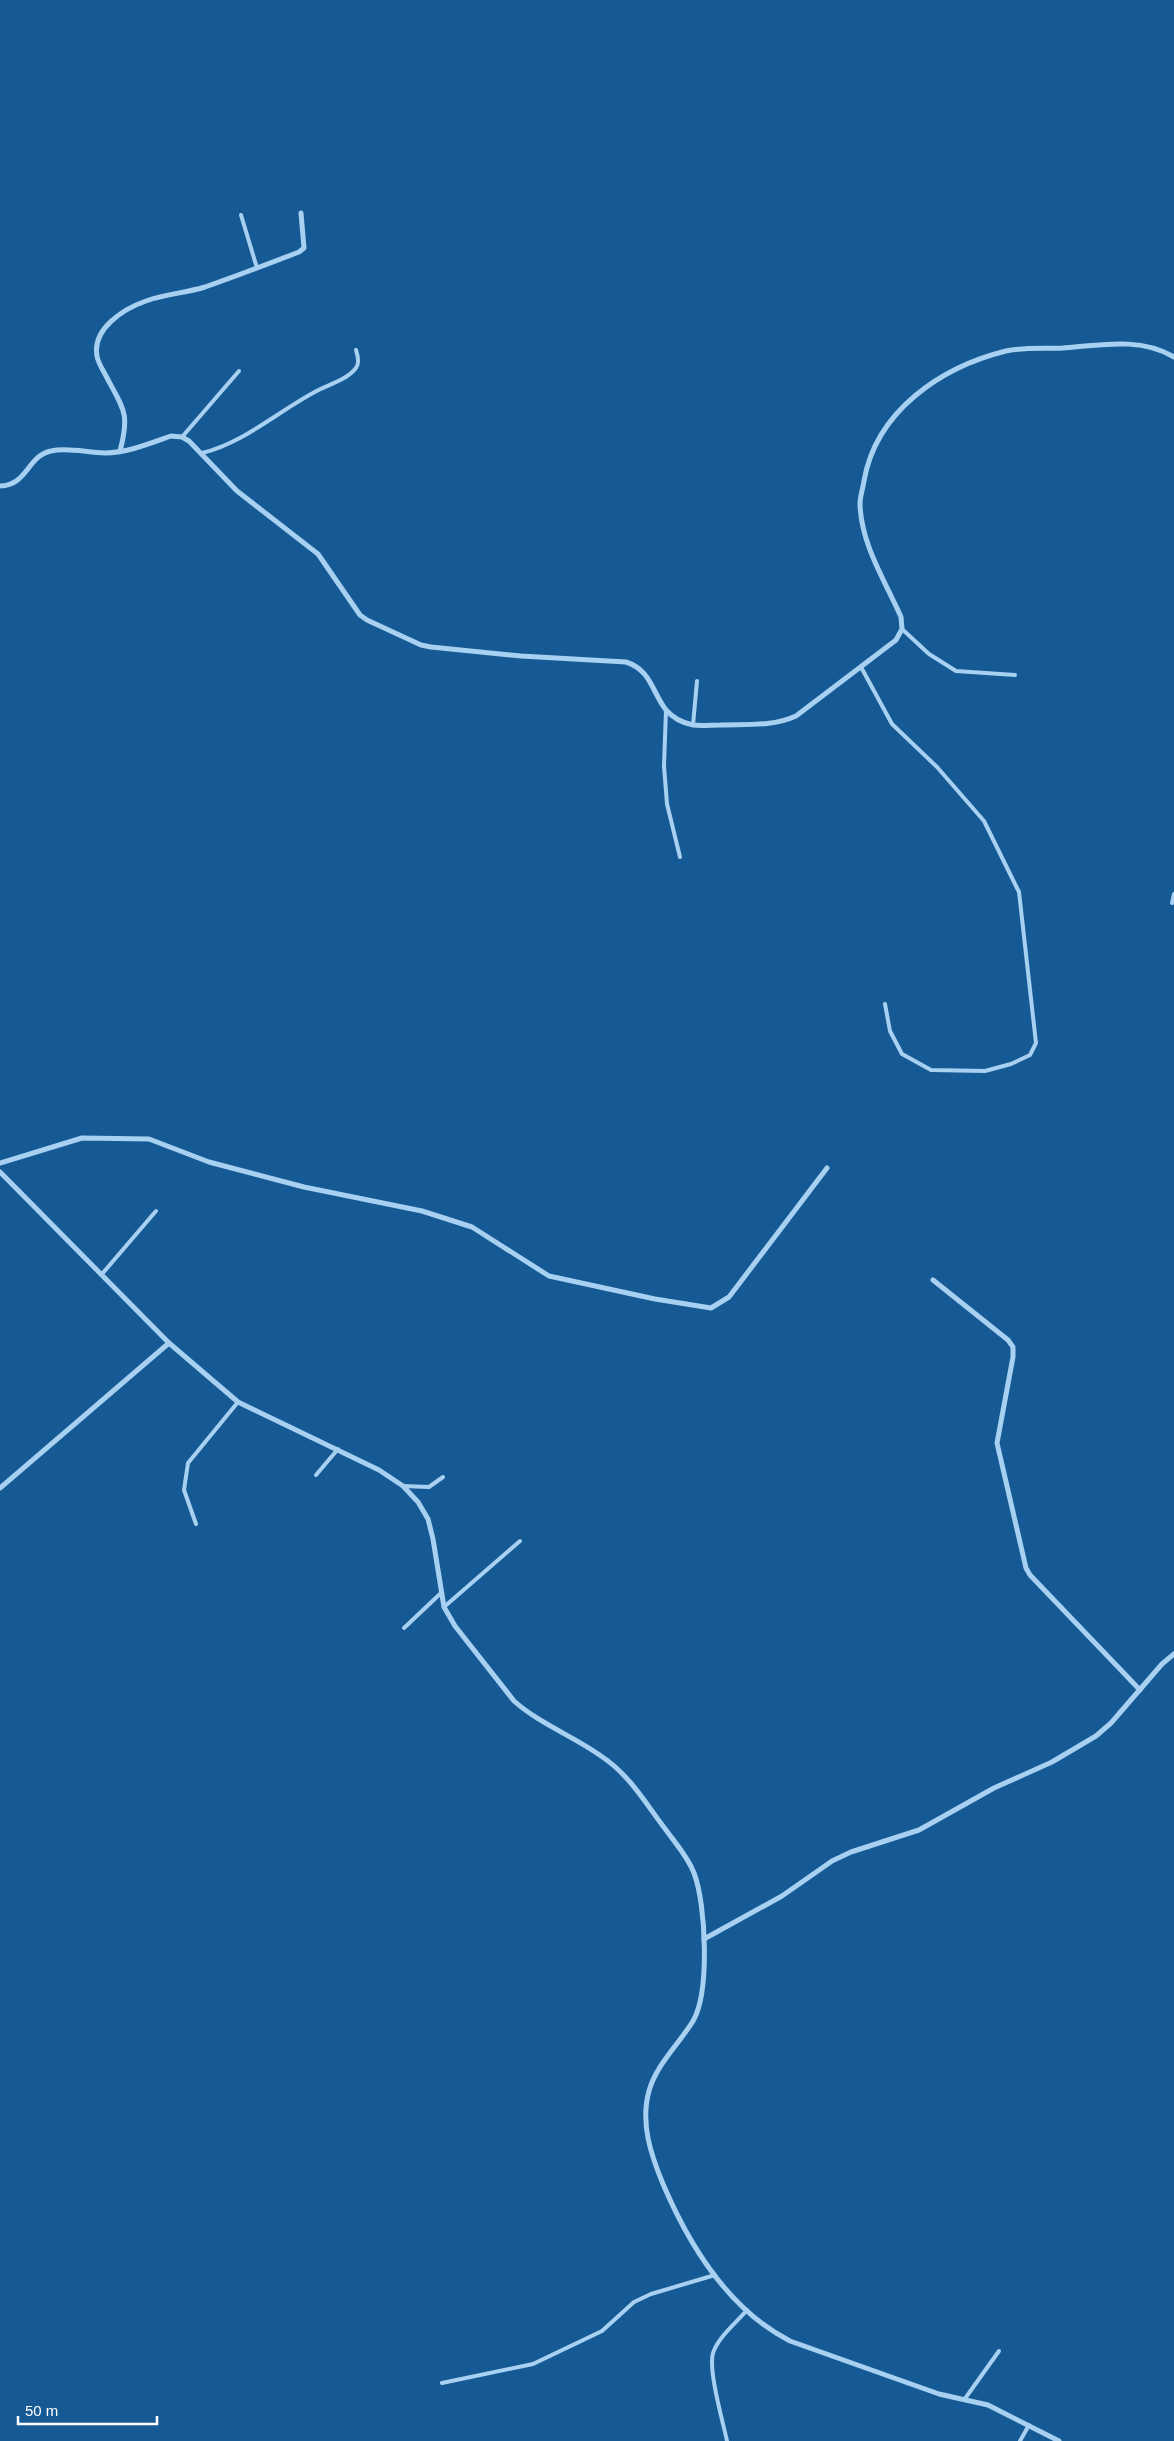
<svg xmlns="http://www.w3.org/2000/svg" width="1174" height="2441" viewBox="0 0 1174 2441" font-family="Arial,sans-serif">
  <rect width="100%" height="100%" fill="#165a95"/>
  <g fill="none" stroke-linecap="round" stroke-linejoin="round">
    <!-- service -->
    <g stroke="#a7d0f1" stroke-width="4">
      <polyline points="241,215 257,268"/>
      <polyline points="182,437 239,371"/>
      <path d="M 202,453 C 243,443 276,413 313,393 C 326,385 346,381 356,368 C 360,363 358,356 356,350"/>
      <polyline points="902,629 929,654 956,671 1015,675"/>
      <polyline points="861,667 892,724 937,767 984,821 1019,892 1036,1043 1030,1055 1011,1064 985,1071 931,1070 902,1054 890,1031 885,1004"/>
      <polyline points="666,710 664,766 667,804 680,857"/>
      <polyline points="693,725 697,681"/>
      <polyline points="1172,903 1174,894"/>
      <polyline points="102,1274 156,1211"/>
      <polyline points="316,1475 338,1449"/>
      <polyline points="403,1486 429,1487 443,1477"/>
      <polyline points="196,1524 184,1490 188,1463 238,1402"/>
      <polyline points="444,1607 520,1541"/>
      <polyline points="404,1628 441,1593"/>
      <polyline points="442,2383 533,2364 602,2331 634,2302 651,2294 715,2275"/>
      <polyline points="964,2400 999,2351"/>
      <path d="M 727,2441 C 723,2422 708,2370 713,2353 C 718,2337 737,2322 747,2310"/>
      <polyline points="1020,2441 1029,2425"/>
    </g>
    <!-- minor -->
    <g stroke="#a7d0f1" stroke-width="5">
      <path d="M 120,451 C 130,413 124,410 106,376 C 103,370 98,363 97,356 C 92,329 123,309 146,301 C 165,294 186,293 205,287 C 237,276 268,264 299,252 L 304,248 L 301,213"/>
      <path d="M 0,486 C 28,485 27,456 51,451 C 68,447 88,453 105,453 C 127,453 151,443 171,436 L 182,437 L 189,441 L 237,491 L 318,554 L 360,615 L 367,620 L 421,645 L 431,647 L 521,656 L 626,662 C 651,670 652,692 666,710 C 673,718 683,723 693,725 C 701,726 711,725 720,725 C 746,724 772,727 796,716 L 896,640 L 902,629 L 901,617 C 885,581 861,544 860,504 C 860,496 863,488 864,481 C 876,411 941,367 1006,351 C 1024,347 1045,349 1063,348 C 1100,345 1141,337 1174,357"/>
      <polyline points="0,1163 82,1138 149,1139 209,1162 304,1187 422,1211 472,1227 549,1276 655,1299 711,1308 729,1297 827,1168"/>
      <path d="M 0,1172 L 169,1343 L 238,1402 L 379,1470 L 403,1486 L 418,1502 L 428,1519 L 433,1539 L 444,1607 L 455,1626 L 514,1701 C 540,1724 573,1736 601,1756 C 629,1774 646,1804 666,1830 C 676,1844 688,1857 694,1873 C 706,1904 710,1992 693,2021 C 679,2044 656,2065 649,2091 C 640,2123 651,2155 663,2184 C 689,2245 729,2310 790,2341 L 939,2394 L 988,2405 L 1059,2441"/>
      <polyline points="933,1280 1008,1340 1013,1347 1013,1357 997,1443 1026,1568 1030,1575 1140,1690"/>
      <polyline points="0,1488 169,1343"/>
      <polyline points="704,1939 782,1896 832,1861 851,1852 919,1830 994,1788 1052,1762 1096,1736 1111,1723 1162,1664 1174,1654"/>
    </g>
  </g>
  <!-- scale -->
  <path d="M18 2416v8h139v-8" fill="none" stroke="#ffffff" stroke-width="2.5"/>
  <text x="25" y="2416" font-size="15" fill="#ffffff" stroke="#165a95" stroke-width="4" paint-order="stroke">50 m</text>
</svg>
